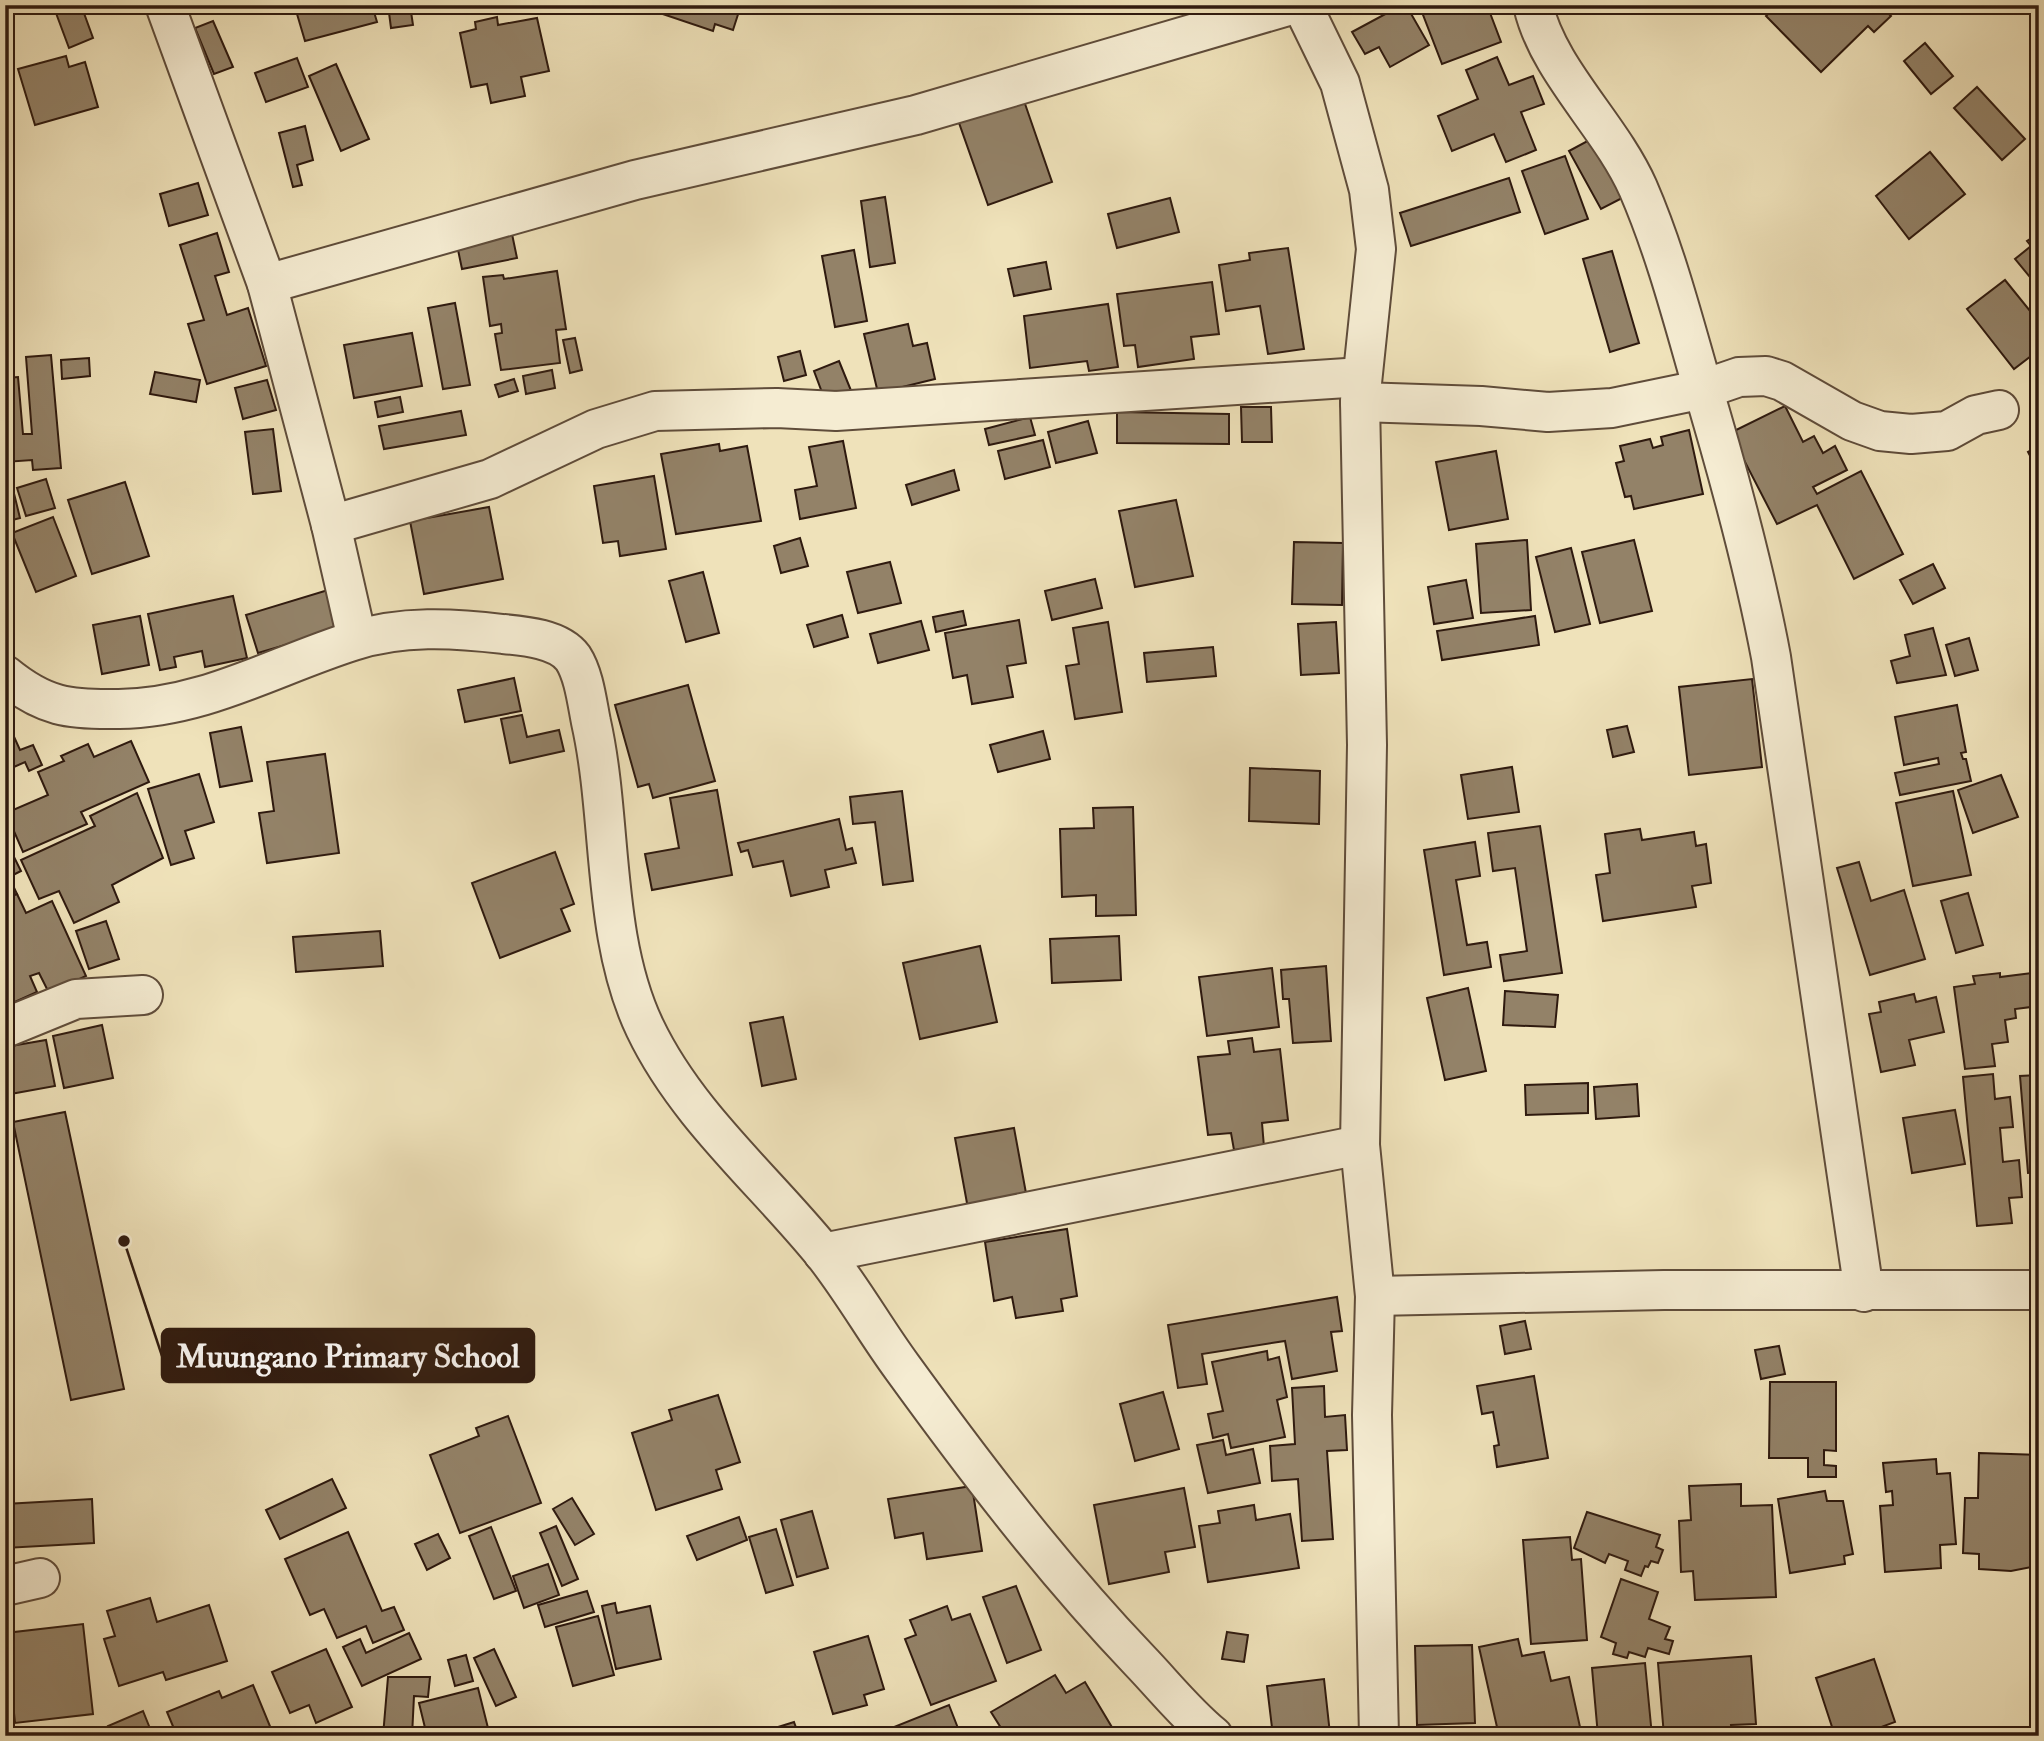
<svg xmlns="http://www.w3.org/2000/svg" width="2044" height="1741" viewBox="0 0 2044 1741" font-family="'IM FELL Double Pica',serif">
  <rect width="100%" height="100%" fill="#efe2ba"/>
  <filter id="stains"><feTurbulence type="fractalNoise" baseFrequency=".00286" numOctaves="4"/><feColorMatrix values="0 0 0 0 .2 0 0 0 0 .09 0 0 0 0 .02 0 0 0 .5 -.17"/></filter>
  <radialGradient id="worn" r=".72"><stop offset=".6" stop-color="#630" stop-opacity="0"/><stop offset="1" stop-color="#630" stop-opacity=".3"/></radialGradient>
  <!-- building -->
  <g fill="#938268" stroke="#2f1a0f" stroke-width="2">
    <polygon points="53,5 81,5 93,38 69,48"/>
    <polygon points="318,5 372,5 377,22 305,41 297,14 319,8"/>
    <polygon points="388,5 410,5 413,25 391,28"/>
    <polygon points="636,5 741,5 733,30 715,24 713,31"/>
    <polygon points="1402,5 1406,5 1429,45 1390,67 1379,47 1365,54 1352,32"/>
    <polygon points="1425,5 1487,5 1501,42 1442,64 1420,7"/>
    <polygon points="1777,5 1880,5 1891,16 1874,32 1868,26 1821,72 1766,16"/>
    <polygon points="497,17 498,25 537,18 549,71 521,77 525,96 491,103 487,84 471,87 460,33 476,29 475,22"/>
    <polygon points="213,21 233,67 214,74 195,28"/>
    <polygon points="1925,43 1953,76 1931,94 1904,61"/>
    <polygon points="66,56 69,67 85,62 98,107 35,125 18,69"/>
    <polygon points="1497,57 1509,85 1533,76 1544,104 1521,112 1536,150 1506,162 1494,134 1452,151 1438,116 1478,99 1466,70"/>
    <polygon points="297,58 308,87 266,102 255,73"/>
    <polygon points="336,64 369,139 341,151 309,76"/>
    <polygon points="1977,87 2025,139 2002,160 1954,108"/>
    <polygon points="1023,98 1052,182 988,205 958,120"/>
    <polygon points="305,126 313,160 297,165 302,185 293,187 279,133"/>
    <polygon points="1593,138 1626,196 1601,209 1569,151"/>
    <polygon points="1930,152 1965,194 1909,239 1876,196"/>
    <polygon points="1565,156 1588,219 1545,234 1522,171"/>
    <polygon points="1509,178 1520,212 1411,246 1400,213"/>
    <polygon points="198,183 208,215 169,226 160,194"/>
    <polygon points="885,197 895,263 870,267 861,201"/>
    <polygon points="1170,198 1179,232 1117,248 1108,214"/>
    <polygon points="217,233 229,272 215,276 227,315 248,308 266,366 207,384 188,324 204,320 180,245"/>
    <polygon points="2039,233 2039,288 2015,259 2031,246 2027,241"/>
    <polygon points="512,234 517,258 462,269 457,245"/>
    <polygon points="1288,248 1304,349 1268,354 1260,306 1226,311 1219,265 1250,260 1249,253"/>
    <polygon points="854,250 867,321 835,327 822,256"/>
    <polygon points="1612,251 1639,343 1610,352 1583,259"/>
    <polygon points="1046,262 1051,289 1014,296 1008,269"/>
    <polygon points="557,271 566,329 556,330 560,363 501,370 495,334 502,333 501,324 490,326 483,277 503,275 504,279"/>
    <polygon points="2005,280 2039,322 2039,350 2014,369 1967,309"/>
    <polygon points="1212,282 1219,334 1191,337 1194,359 1138,367 1135,345 1124,346 1117,294"/>
    <polygon points="455,303 470,385 443,389 428,308"/>
    <polygon points="1108,304 1118,367 1089,371 1087,361 1030,368 1024,316"/>
    <polygon points="908,324 913,346 927,343 935,379 878,393 864,334"/>
    <polygon points="412,333 422,386 354,398 344,345"/>
    <polygon points="575,338 582,370 570,373 563,340"/>
    <polygon points="800,351 806,375 784,381 778,357"/>
    <polygon points="51,355 61,468 33,470 32,460 5,462 5,378 18,377 23,434 32,434 26,357"/>
    <polygon points="89,358 90,376 62,379 61,360"/>
    <polygon points="839,361 852,393 826,403 814,371"/>
    <polygon points="552,370 555,388 526,394 523,376"/>
    <polygon points="155,372 200,380 196,402 150,394"/>
    <polygon points="514,379 518,391 499,397 495,385"/>
    <polygon points="267,380 276,410 243,419 235,388"/>
    <polygon points="400,397 403,412 378,417 375,402"/>
    <polygon points="1785,406 1803,442 1814,436 1823,453 1835,446 1847,470 1813,487 1817,494 1861,471 1903,554 1854,579 1817,505 1777,524 1730,433"/>
    <polygon points="1241,407 1271,407 1272,442 1242,442"/>
    <polygon points="461,411 466,435 384,449 379,426"/>
    <polygon points="1117,412 1229,414 1229,444 1117,443"/>
    <polygon points="1030,417 1035,435 989,445 985,429"/>
    <polygon points="1088,421 1097,453 1056,463 1048,432"/>
    <polygon points="273,429 281,491 253,494 245,432"/>
    <polygon points="1689,430 1703,494 1634,509 1631,496 1625,497 1616,463 1624,461 1620,446 1650,439 1653,448 1663,445 1661,437"/>
    <polygon points="1043,440 1050,467 1005,479 998,451"/>
    <polygon points="843,441 856,508 800,519 795,490 817,486 809,447"/>
    <polygon points="719,444 720,451 747,446 761,521 676,534 661,454"/>
    <polygon points="2039,446 2039,473 2028,452"/>
    <polygon points="1496,451 1508,519 1449,530 1436,462"/>
    <polygon points="954,470 959,490 912,505 906,485"/>
    <polygon points="5,473 9,473 20,518 5,522"/>
    <polygon points="654,476 666,549 620,556 618,541 603,543 594,486"/>
    <polygon points="46,479 55,508 26,516 17,488"/>
    <polygon points="125,482 149,556 92,574 68,500"/>
    <polygon points="1176,500 1193,576 1135,587 1119,511"/>
    <polygon points="489,507 503,579 424,594 410,521"/>
    <polygon points="53,517 76,576 36,592 12,533"/>
    <polygon points="800,538 808,566 781,573 774,546"/>
    <polygon points="1527,540 1531,610 1481,613 1476,544"/>
    <polygon points="1634,540 1652,611 1600,623 1582,552"/>
    <polygon points="1294,542 1343,543 1342,605 1292,604"/>
    <polygon points="1571,548 1590,624 1555,632 1536,557"/>
    <polygon points="890,562 901,603 858,613 847,572"/>
    <polygon points="1933,564 1945,588 1913,604 1900,580"/>
    <polygon points="703,572 719,633 686,642 669,581"/>
    <polygon points="1095,579 1102,608 1052,620 1045,591"/>
    <polygon points="1466,580 1473,618 1434,624 1428,587"/>
    <polygon points="328,590 340,629 258,653 246,615"/>
    <polygon points="233,596 247,658 205,667 202,651 174,657 176,667 160,670 148,614"/>
    <polygon points="963,611 966,625 936,632 933,617"/>
    <polygon points="842,615 848,637 814,647 807,625"/>
    <polygon points="140,616 149,665 102,674 93,625"/>
    <polygon points="1535,616 1539,645 1442,660 1437,631"/>
    <polygon points="1019,620 1026,663 1007,666 1013,697 972,704 967,675 953,678 945,633"/>
    <polygon points="921,621 929,650 878,663 870,634"/>
    <polygon points="1108,622 1122,712 1075,719 1066,666 1079,664 1073,628"/>
    <polygon points="1336,622 1339,673 1301,675 1298,624"/>
    <polygon points="1933,628 1946,675 1897,683 1891,661 1910,656 1905,635"/>
    <polygon points="1969,638 1978,670 1955,676 1946,645"/>
    <polygon points="1213,647 1216,676 1147,682 1144,653"/>
    <polygon points="514,678 521,711 465,722 458,690"/>
    <polygon points="1752,679 1762,767 1689,775 1679,687"/>
    <polygon points="688,685 715,781 653,798 649,784 638,787 615,705"/>
    <polygon points="1957,705 1966,752 1961,753 1963,759 1966,759 1971,781 1900,795 1895,773 1939,764 1938,758 1904,765 1895,717"/>
    <polygon points="522,715 527,737 559,730 564,751 510,763 501,719"/>
    <polygon points="5,717 20,750 33,745 42,765 29,771 25,762 5,771"/>
    <polygon points="1627,726 1634,752 1613,757 1607,730"/>
    <polygon points="241,727 252,781 220,787 210,733"/>
    <polygon points="1043,731 1050,759 998,772 990,745"/>
    <polygon points="131,741 149,782 81,812 87,824 23,852 6,813 48,795 38,772 64,761 61,756 88,744 94,757"/>
    <polygon points="325,754 339,853 267,863 259,813 274,811 267,762"/>
    <polygon points="1512,767 1519,812 1468,819 1461,775"/>
    <polygon points="1250,768 1320,771 1319,824 1249,821"/>
    <polygon points="199,774 214,822 185,831 194,858 171,865 148,789"/>
    <polygon points="2001,775 2018,817 1973,833 1958,790"/>
    <polygon points="717,790 732,875 652,890 645,854 679,848 670,798"/>
    <polygon points="902,791 913,881 883,885 875,822 853,824 850,797"/>
    <polygon points="1953,791 1971,875 1913,886 1896,803"/>
    <polygon points="137,793 163,858 112,885 119,902 74,923 59,891 39,899 21,860 95,826 90,816"/>
    <polygon points="1133,807 1136,915 1096,916 1096,895 1062,897 1060,829 1094,828 1093,808"/>
    <polygon points="839,819 846,850 852,848 856,863 825,870 829,887 791,896 783,861 753,867 748,850 741,852 738,843"/>
    <polygon points="1540,826 1562,973 1504,981 1500,955 1527,951 1515,868 1493,871 1488,833"/>
    <polygon points="1640,829 1642,840 1694,832 1696,846 1706,844 1711,883 1692,886 1696,907 1603,921 1596,875 1610,873 1605,834"/>
    <polygon points="1475,842 1480,876 1456,880 1467,945 1487,942 1491,967 1444,975 1424,850"/>
    <polygon points="9,847 21,871 9,877 17,894 5,897 5,849"/>
    <polygon points="555,852 574,904 561,909 570,931 500,958 472,883"/>
    <polygon points="1859,862 1871,901 1904,890 1925,959 1870,975 1837,868"/>
    <polygon points="1968,893 1983,945 1956,953 1941,901"/>
    <polygon points="17,894 26,913 52,901 86,976 49,993 39,973 30,976 37,992 6,1006 5,899"/>
    <polygon points="106,921 119,959 89,969 76,931"/>
    <polygon points="380,931 383,966 296,972 293,937"/>
    <polygon points="1119,936 1121,980 1052,983 1050,939"/>
    <polygon points="980,946 997,1022 920,1039 903,963"/>
    <polygon points="1326,966 1331,1041 1293,1043 1289,999 1283,999 1281,970"/>
    <polygon points="1272,968 1279,1027 1207,1036 1199,977"/>
    <polygon points="2039,972 2039,1006 2015,1009 2016,1018 2005,1020 2008,1042 1992,1044 1995,1066 1965,1069 1954,987 1975,984 1973,976 2000,973 2000,977"/>
    <polygon points="1468,988 1486,1071 1445,1080 1427,998"/>
    <polygon points="1505,991 1558,995 1555,1027 1503,1025"/>
    <polygon points="1914,994 1916,1002 1936,997 1944,1032 1909,1040 1915,1065 1881,1072 1869,1014 1881,1012 1879,1002"/>
    <polygon points="783,1017 796,1079 762,1086 750,1023"/>
    <polygon points="102,1025 113,1078 64,1088 53,1036"/>
    <polygon points="1252,1038 1254,1052 1280,1049 1288,1120 1262,1123 1264,1147 1234,1150 1231,1133 1208,1135 1198,1057 1230,1054 1228,1041"/>
    <polygon points="46,1040 55,1086 5,1095 5,1047"/>
    <polygon points="1993,1074 1995,1099 2010,1097 2013,1127 2000,1128 2003,1162 2019,1160 2022,1197 2009,1198 2012,1223 1977,1226 1963,1077"/>
    <polygon points="2039,1075 2039,1172 2028,1173 2020,1076"/>
    <polygon points="1588,1083 1588,1113 1526,1115 1525,1085"/>
    <polygon points="1637,1084 1639,1116 1596,1119 1594,1087"/>
    <polygon points="1955,1110 1965,1164 1912,1173 1903,1118"/>
    <polygon points="65,1112 124,1389 71,1400 13,1122"/>
    <polygon points="1014,1128 1028,1204 969,1214 955,1138"/>
    <polygon points="1067,1229 1077,1296 1061,1299 1063,1311 1016,1318 1012,1297 994,1301 985,1242"/>
    <polygon points="1337,1297 1342,1331 1331,1332 1337,1371 1292,1379 1285,1341 1202,1354 1207,1384 1178,1388 1168,1325"/>
    <polygon points="1525,1321 1531,1349 1505,1354 1500,1326"/>
    <polygon points="2039,1321 2039,1366 2038,1366 2032,1322"/>
    <polygon points="1779,1346 1785,1374 1761,1379 1755,1350"/>
    <polygon points="1267,1351 1268,1360 1279,1357 1287,1397 1277,1400 1285,1437 1231,1448 1228,1434 1213,1438 1208,1414 1223,1411 1212,1362"/>
    <polygon points="1534,1376 1548,1458 1497,1467 1494,1446 1499,1445 1493,1412 1482,1414 1477,1386"/>
    <polygon points="1770,1382 1836,1382 1836,1451 1824,1450 1824,1465 1836,1466 1836,1477 1808,1477 1808,1458 1769,1458"/>
    <polygon points="1324,1386 1325,1417 1345,1415 1347,1450 1327,1451 1333,1539 1302,1541 1298,1479 1272,1481 1270,1446 1295,1444 1292,1388"/>
    <polygon points="1163,1392 1179,1449 1135,1461 1120,1404"/>
    <polygon points="718,1395 740,1462 716,1470 722,1489 656,1510 632,1433 672,1420 669,1410"/>
    <polygon points="508,1416 541,1503 460,1533 430,1455 479,1436 476,1428"/>
    <polygon points="1223,1440 1226,1455 1253,1449 1260,1483 1208,1493 1197,1445"/>
    <polygon points="1979,1453 2039,1455 2036,1566 2011,1571 1979,1569 1979,1554 1963,1553 1965,1498 1978,1498"/>
    <polygon points="1936,1459 1937,1474 1950,1473 1956,1544 1940,1545 1941,1568 1885,1572 1880,1506 1893,1505 1892,1491 1886,1492 1883,1463"/>
    <polygon points="332,1479 346,1508 280,1539 266,1510"/>
    <polygon points="1741,1484 1741,1506 1772,1505 1776,1597 1695,1600 1693,1571 1681,1572 1679,1521 1691,1520 1689,1486"/>
    <polygon points="972,1486 982,1551 927,1559 923,1533 895,1538 888,1499"/>
    <polygon points="1184,1488 1195,1547 1165,1552 1169,1572 1109,1584 1094,1505"/>
    <polygon points="1825,1491 1827,1501 1843,1501 1853,1554 1844,1556 1845,1564 1790,1573 1778,1499"/>
    <polygon points="572,1498 594,1534 575,1545 553,1509"/>
    <polygon points="92,1499 94,1543 5,1548 5,1504"/>
    <polygon points="1254,1505 1256,1520 1290,1514 1299,1568 1208,1582 1199,1526 1220,1523 1218,1511"/>
    <polygon points="812,1511 828,1568 797,1577 781,1520"/>
    <polygon points="1587,1512 1660,1535 1656,1547 1663,1550 1658,1563 1651,1561 1648,1567 1645,1566 1641,1576 1625,1570 1628,1561 1609,1554 1605,1563 1574,1548"/>
    <polygon points="739,1517 747,1540 697,1560 687,1536"/>
    <polygon points="556,1526 578,1579 562,1586 540,1533"/>
    <polygon points="491,1527 516,1591 494,1599 469,1536"/>
    <polygon points="776,1529 793,1585 766,1593 749,1537"/>
    <polygon points="348,1532 382,1611 394,1607 404,1630 373,1643 366,1626 337,1638 324,1609 310,1615 285,1559"/>
    <polygon points="438,1534 450,1558 427,1570 415,1544"/>
    <polygon points="1570,1537 1572,1560 1581,1559 1587,1640 1531,1644 1523,1540"/>
    <polygon points="548,1564 559,1595 524,1608 513,1576"/>
    <polygon points="1621,1579 1658,1592 1649,1619 1670,1627 1665,1639 1673,1641 1669,1654 1648,1648 1645,1657 1629,1652 1627,1658 1613,1654 1616,1643 1601,1637"/>
    <polygon points="1016,1586 1041,1650 1007,1663 983,1597"/>
    <polygon points="587,1591 594,1612 545,1627 538,1605"/>
    <polygon points="150,1598 157,1622 209,1605 227,1661 166,1680 163,1672 119,1686 104,1639 115,1636 107,1611"/>
    <polygon points="615,1603 617,1613 650,1606 661,1659 616,1669 602,1606"/>
    <polygon points="947,1606 952,1620 970,1614 996,1681 931,1705 905,1639 916,1635 910,1620"/>
    <polygon points="598,1616 614,1675 573,1686 556,1627"/>
    <polygon points="83,1624 93,1714 15,1723 6,1633"/>
    <polygon points="1227,1632 1248,1635 1244,1662 1222,1659"/>
    <polygon points="409,1633 421,1659 362,1686 343,1647 360,1639 366,1653"/>
    <polygon points="868,1636 884,1689 864,1695 867,1705 833,1714 814,1652"/>
    <polygon points="1518,1639 1522,1656 1544,1652 1551,1681 1569,1677 1580,1727 1538,1736 1499,1736 1479,1647"/>
    <polygon points="1472,1645 1475,1723 1417,1725 1415,1646"/>
    <polygon points="326,1649 352,1707 316,1723 309,1705 290,1713 272,1672"/>
    <polygon points="494,1649 516,1697 496,1706 474,1658"/>
    <polygon points="466,1655 473,1681 455,1686 448,1660"/>
    <polygon points="1751,1656 1756,1724 1731,1725 1732,1736 1664,1736 1658,1663"/>
    <polygon points="1874,1659 1895,1722 1873,1730 1875,1736 1835,1736 1816,1678"/>
    <polygon points="1645,1663 1652,1736 1598,1736 1592,1668"/>
    <polygon points="1055,1675 1066,1693 1085,1682 1113,1729 1101,1736 988,1736 1001,1728 991,1712"/>
    <polygon points="388,1677 430,1677 428,1697 414,1696 412,1736 383,1736"/>
    <polygon points="1324,1679 1330,1734 1273,1736 1267,1686"/>
    <polygon points="253,1685 274,1736 177,1736 167,1712 219,1691 222,1698"/>
    <polygon points="478,1688 490,1736 427,1736 419,1703"/>
    <polygon points="949,1705 961,1736 893,1736 897,1734 894,1727"/>
    <polygon points="143,1711 153,1736 112,1736 108,1726"/>
    <polygon points="794,1722 799,1736 777,1736 775,1728"/>
    <polygon points="830,1728 833,1736 807,1736"/>
    <polygon points="597,1730 600,1736 582,1736"/>
  </g>
  <g fill="none" stroke-linecap="round" stroke-linejoin="round">
    <defs>
      <g id="minor">
        <polyline points="165,5 267,284 331,525 357,639"/>
        <polyline points="1302,5 1340,83 1369,190 1376,249 1360,402 1367,745 1360,1145 1375,1296 1372,1415 1379,1736"/>
        <path d="M 1533,5 C 1548,71 1610,125 1638,188 C 1664,248 1681,312 1699,375 C 1727,468 1753,561 1771,657 L 1864,1292"/>
        <polyline points="267,284 635,180 916,115 1291,5"/>
        <polyline points="1360,402 1481,406 1548,412 1612,408 1704,389 1739,377 1766,376 1782,381 1852,421 1880,431 1911,434 1947,431 1976,415 1999,410"/>
        <polyline points="331,525 490,479 596,429 655,411 777,408 836,411 1362,377"/>
        <path d="M 5,675 C 44,707 69,710 119,709 C 204,708 274,666 353,641 C 401,625 454,628 503,634 C 525,636 559,639 573,658 C 584,675 587,702 591,722 C 613,820 601,936 645,1028 C 686,1114 762,1178 821,1250 C 851,1287 874,1329 902,1367 C 976,1469 1053,1570 1140,1661 C 1164,1686 1186,1714 1213,1736"/>
        <polyline points="5,1028 76,999 143,995"/>
        <polyline points="823,1253 1360,1145"/>
        <polyline points="1375,1296 1664,1290 2039,1290"/>
        <polyline points="5,1586 40,1578"/>
      </g>
    </defs>
    <!-- minor casing -->
    <use href="#minor" stroke="#5f4c3a" stroke-width="42"/>
    <!-- minor -->
    <use href="#minor" stroke="#f5ecd2" stroke-width="38"/>
  </g>
  <!-- callouts -->
  <path fill="none" stroke="#2f1a0f" stroke-width="2.5" d="M124 1241L162 1356"/>
  <circle fill="#2f1a0f" stroke="#f5ecd2" stroke-width="2.5" cx="124" cy="1241" r="7"/>
  <rect fill="#2f1a0f" stroke="#2f1a0f" stroke-width="2.5" x="162" y="1329" width="372" height="53" rx="7"/>
  <g font-size="32" text-anchor="middle" font-weight="bold" fill="#fff">
    <text x="348" y="1367">Muungano Primary School</text>
  </g>
  <!-- margin -->
  <rect width="2044" height="1741" fill="none" stroke="#efe2ba" stroke-width="28"/>
  <rect x="7" y="7" width="2030" height="1727" fill="none" stroke="#2f1a0f" stroke-width="3.5"/>
  <rect x="14" y="14" width="2016" height="1713" fill="none" stroke="#2f1a0f" stroke-width="2"/>
  <rect width="100%" height="100%" filter="url(#stains)"/>
  <rect width="100%" height="100%" fill="url(#worn)"/>
</svg>
